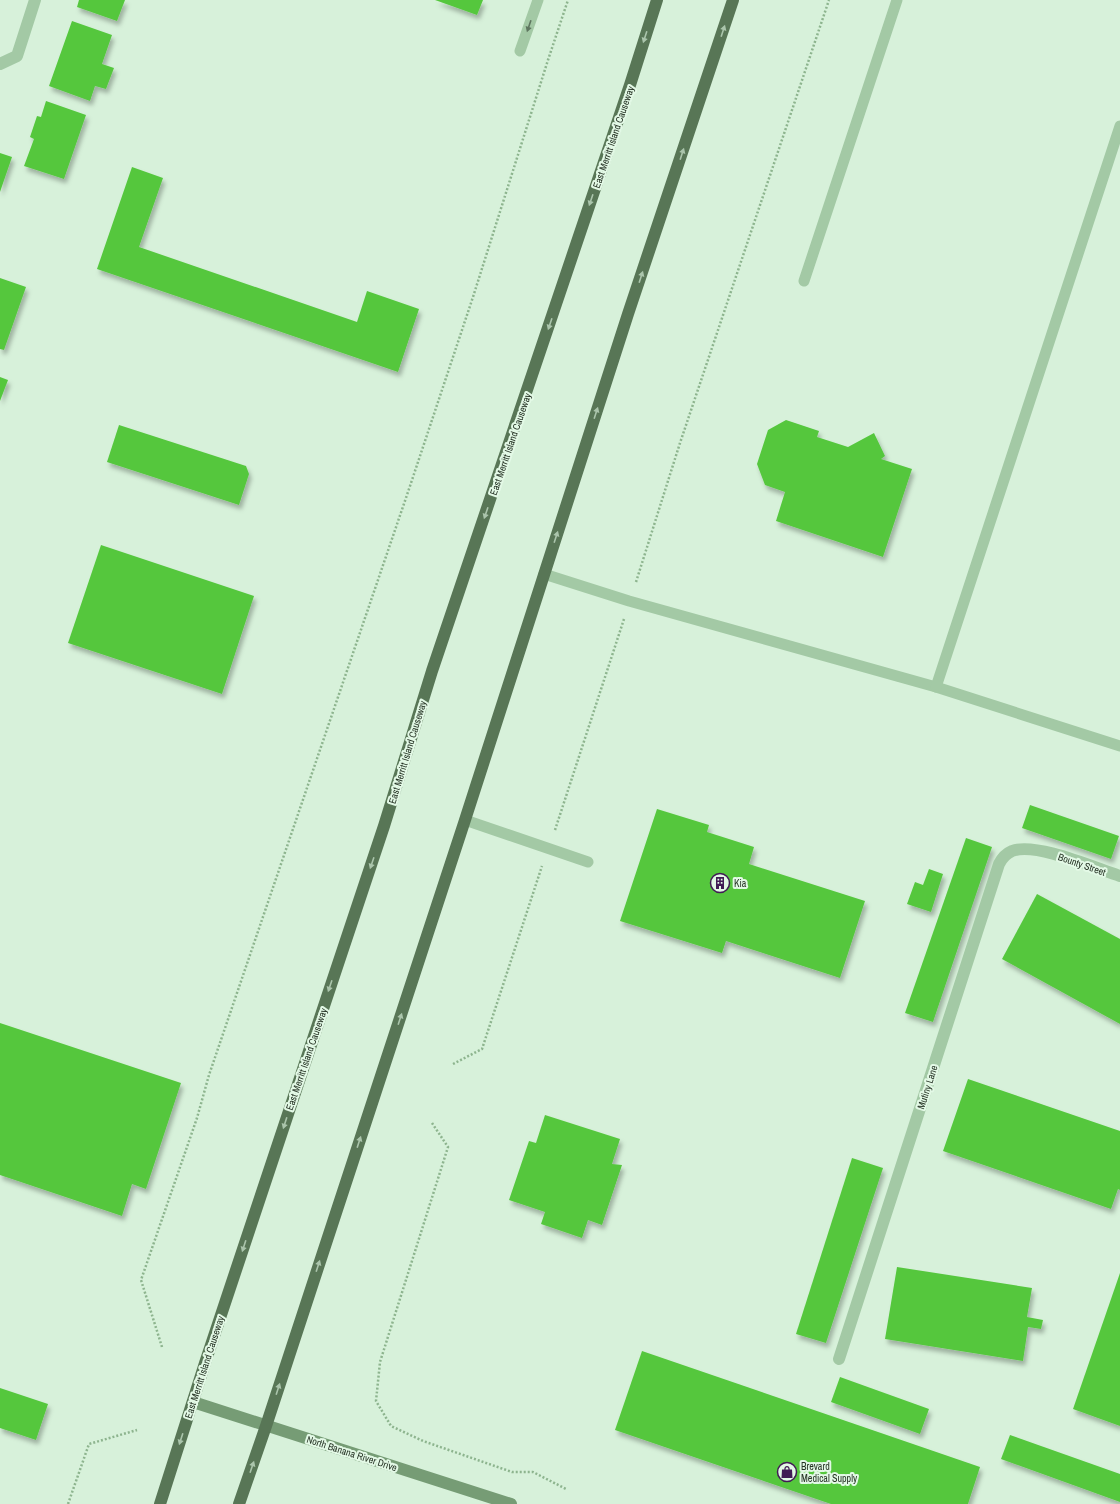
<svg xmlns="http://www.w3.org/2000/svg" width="1120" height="1504" viewBox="0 0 1120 1504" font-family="'Archivo Narrow',sans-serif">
  <defs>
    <filter id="shadow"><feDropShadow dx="2.5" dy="4.5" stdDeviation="2" flood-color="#0004"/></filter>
  </defs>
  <rect width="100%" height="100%" fill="#d7f1da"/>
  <!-- building -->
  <g fill="#55c73e" filter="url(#shadow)">
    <polygon points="79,0 125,0 117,21 77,7"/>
    <polygon points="435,0 483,0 477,15"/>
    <polygon points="72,21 112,35 102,64 114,68 106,89 95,86 90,101 49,86"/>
    <polygon points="46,101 86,115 64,179 24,166 34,139 30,137 37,116 41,117"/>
    <polygon points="0,153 12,157 0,192"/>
    <polygon points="132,167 163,178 139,247 357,322 367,291 419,309 398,372 97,269"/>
    <polygon points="0,278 26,287 4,350 0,349"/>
    <polygon points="0,377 8,380 0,401"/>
    <polygon points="786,420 819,431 817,437 848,447 874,433 885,456 881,459 912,469 883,557 776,521 785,492 765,485 757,464 768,430"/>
    <polygon points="119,425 246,466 249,474 239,505 107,462"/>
    <polygon points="101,545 254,596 222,694 68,643"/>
    <polygon points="1030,805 1119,836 1111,859 1022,828"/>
    <polygon points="657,809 709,825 707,832 754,847 749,864 865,901 840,978 726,941 722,953 620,921"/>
    <polygon points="966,838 992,847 933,1022 905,1013"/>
    <polygon points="929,869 943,874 931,912 907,904 915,882 923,885"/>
    <polygon points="1037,894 1120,939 1120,1024 1002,959"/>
    <polygon points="0,1023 181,1083 146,1189 132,1184 122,1216 0,1175"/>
    <polygon points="968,1079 1120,1131 1120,1190 1118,1189 1111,1209 943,1151"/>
    <polygon points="545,1115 620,1139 612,1164 622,1165 602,1225 588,1220 582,1238 541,1224 545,1212 509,1200 529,1141 536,1143"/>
    <polygon points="852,1158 883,1168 826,1343 796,1334"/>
    <polygon points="897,1267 1032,1288 1027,1317 1043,1320 1041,1329 1028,1327 1023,1361 885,1339"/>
    <polygon points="1120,1273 1120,1426 1073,1409"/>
    <polygon points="642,1351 980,1467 968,1504 831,1504 615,1430"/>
    <polygon points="840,1377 929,1409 920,1434 831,1402"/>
    <polygon points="0,1388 48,1404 36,1440 0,1428"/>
    <polygon points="1010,1435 1120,1474 1120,1502 1001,1459"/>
  </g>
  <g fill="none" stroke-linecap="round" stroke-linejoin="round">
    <!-- path -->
    <g stroke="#8db48e" stroke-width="2.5" stroke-dasharray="2 2" stroke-linecap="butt">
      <polyline points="636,582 680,443 829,0"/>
      <polyline points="555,830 624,619"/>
      <polyline points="453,1064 482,1049 542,866"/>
      <polyline points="432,1123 448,1147 380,1362 376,1401 391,1426 423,1441 512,1472 533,1472 566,1489"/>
      <polyline points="162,1347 141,1280 197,1118 209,1075 408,492 473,297 548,60 568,0"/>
      <polyline points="68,1504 89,1444 137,1430"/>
    </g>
    <!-- lane -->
    <g stroke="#a3c9a5" stroke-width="11">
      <polyline points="520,51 538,0"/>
      <polyline points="804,281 897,0"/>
      <polyline points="544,574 629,601 936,687 1120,746"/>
      <polyline points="936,687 1120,126"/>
      <polyline points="465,820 588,862"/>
    </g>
    <!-- street -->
    <g stroke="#a3c9a5" stroke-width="12">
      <polyline points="0,64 17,56 35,0"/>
      <path d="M 839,1359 L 999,864 C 1002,858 1005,854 1012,851 C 1036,842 1095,868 1120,876"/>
    </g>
    <!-- secondary -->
    <polyline stroke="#769c75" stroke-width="12" points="193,1402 511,1504"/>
    <!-- primary -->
    <g stroke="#587656" stroke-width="12">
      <polyline points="160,1504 205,1363 384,826 432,671 630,85 657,0"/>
      <polyline points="239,1504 266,1426 465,820 628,314 733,0"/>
    </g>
  </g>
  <!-- one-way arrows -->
  <defs><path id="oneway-solid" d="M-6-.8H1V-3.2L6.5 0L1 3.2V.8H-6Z"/></defs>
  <use fill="#5e765f" href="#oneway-solid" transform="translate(529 26) rotate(109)"/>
  <g fill="#abc5ac">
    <use href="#oneway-solid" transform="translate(723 31) rotate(-72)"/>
    <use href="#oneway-solid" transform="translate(645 37) rotate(108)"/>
    <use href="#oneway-solid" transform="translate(682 154) rotate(-72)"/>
    <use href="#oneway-solid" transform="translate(591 200) rotate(109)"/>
    <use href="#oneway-solid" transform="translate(641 277) rotate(-72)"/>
    <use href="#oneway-solid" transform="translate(550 324) rotate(109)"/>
    <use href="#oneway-solid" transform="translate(596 413) rotate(-72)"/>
    <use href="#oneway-solid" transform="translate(486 513) rotate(109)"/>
    <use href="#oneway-solid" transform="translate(556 537) rotate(-72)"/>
    <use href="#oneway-solid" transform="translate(372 863) rotate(109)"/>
    <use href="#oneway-solid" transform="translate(330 986) rotate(109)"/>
    <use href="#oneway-solid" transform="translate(400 1019) rotate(-72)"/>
    <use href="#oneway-solid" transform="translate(285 1123) rotate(108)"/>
    <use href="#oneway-solid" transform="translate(359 1142) rotate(-72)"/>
    <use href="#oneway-solid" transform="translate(244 1246) rotate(108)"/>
    <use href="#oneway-solid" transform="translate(318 1266) rotate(-72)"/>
    <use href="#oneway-solid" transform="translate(278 1389) rotate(-72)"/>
    <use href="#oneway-solid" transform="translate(181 1439) rotate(108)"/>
    <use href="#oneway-solid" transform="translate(252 1467) rotate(-71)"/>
  </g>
  <!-- icons -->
  <defs>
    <symbol id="building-ring" viewBox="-11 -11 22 22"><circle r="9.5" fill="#e3f9e6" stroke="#411b55" stroke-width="1.5"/><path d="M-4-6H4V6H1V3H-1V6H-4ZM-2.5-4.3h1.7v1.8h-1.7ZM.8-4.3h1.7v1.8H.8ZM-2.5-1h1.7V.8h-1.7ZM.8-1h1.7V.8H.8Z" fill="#411b55"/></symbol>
    <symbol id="shop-ring" viewBox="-11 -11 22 22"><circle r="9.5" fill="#e3f9e6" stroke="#411b55" stroke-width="1.5"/><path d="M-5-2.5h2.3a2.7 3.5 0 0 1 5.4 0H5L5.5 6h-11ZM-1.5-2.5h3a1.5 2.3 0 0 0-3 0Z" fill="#411b55"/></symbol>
  </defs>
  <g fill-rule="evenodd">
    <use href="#building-ring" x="709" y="872" width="22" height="22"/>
    <use href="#shop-ring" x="776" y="1461" width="22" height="22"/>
  </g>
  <g text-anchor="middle" stroke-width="4" stroke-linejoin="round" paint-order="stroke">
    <!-- street labels -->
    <g font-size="10" fill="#263325" stroke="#e3f9e6">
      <text transform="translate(613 137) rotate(-71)" y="4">East Merritt Island Causeway</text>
      <text transform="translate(510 444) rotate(-71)" y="4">East Merritt Island Causeway</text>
      <text transform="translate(407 752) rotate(-73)" y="4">East Merritt Island Causeway</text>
      <text transform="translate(1082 864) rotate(19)" y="4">Bounty Street</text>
      <text transform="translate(306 1059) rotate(-71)" y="4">East Merritt Island Causeway</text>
      <text transform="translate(927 1087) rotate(-72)" y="4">Mutiny Lane</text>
      <text transform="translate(204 1367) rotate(-72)" y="4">East Merritt Island Causeway</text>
      <text transform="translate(352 1453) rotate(18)" y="4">North Banana River Drive</text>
    </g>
    <!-- poi labels -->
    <g font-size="10" fill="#263325" stroke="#e3f9e6" text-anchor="start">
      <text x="734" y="887">Kia</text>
      <text x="801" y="1470">Brevard<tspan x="801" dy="12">Medical Supply</tspan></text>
    </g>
  </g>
</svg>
